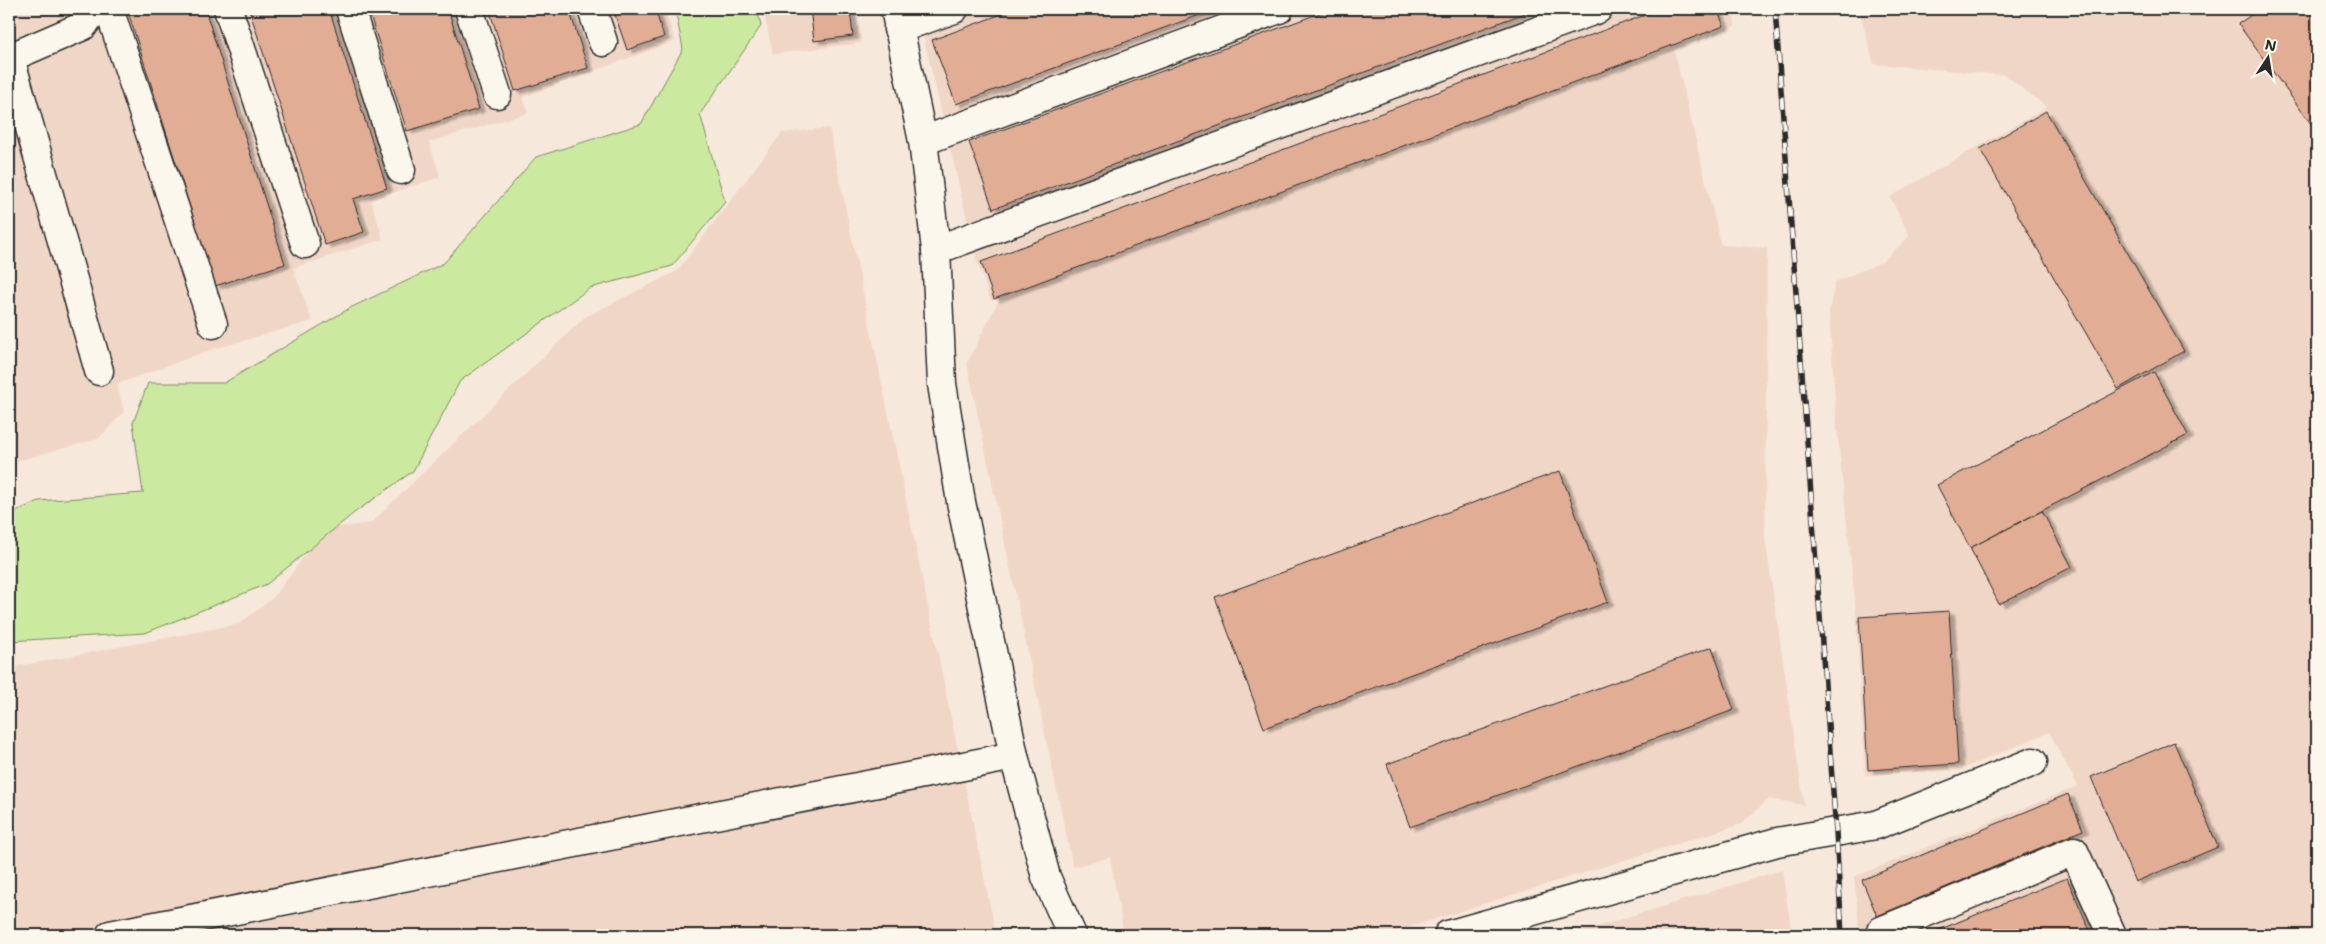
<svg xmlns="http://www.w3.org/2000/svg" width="2326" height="944" viewBox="0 0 2326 944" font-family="'Shantell Sans',sans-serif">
  <defs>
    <filter id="shadow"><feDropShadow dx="5.5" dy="3" stdDeviation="1" flood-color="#0004"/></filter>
  </defs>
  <rect width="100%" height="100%" fill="#f6e8db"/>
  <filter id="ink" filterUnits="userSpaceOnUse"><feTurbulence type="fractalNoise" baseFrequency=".02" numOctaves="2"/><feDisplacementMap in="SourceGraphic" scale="10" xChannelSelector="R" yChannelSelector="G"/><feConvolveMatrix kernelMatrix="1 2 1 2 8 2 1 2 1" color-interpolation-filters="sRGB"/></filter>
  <g filter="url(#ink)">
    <!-- built -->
    <g fill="#f0d6c6">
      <polygon points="9,9 665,9 675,41 523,97 528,113 429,142 440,177 371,200 383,239 293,268 312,321 207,351 117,384 124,412 98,439 9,463"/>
      <polygon points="763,9 856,9 861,43 773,54"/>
      <polygon points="917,9 1734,9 1735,26 1674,50 1721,245 1767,248 1765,538 1804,805 1769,799 1741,824 1384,935 1124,935 1110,857 1073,867 967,363 1000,298 991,301 977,261"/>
      <polygon points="1859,9 2317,9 2317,935 1860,935 1854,877 2078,786 2049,732 1960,770 1865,775 1856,611 1837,428 1829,312 1835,282 1882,262 1910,236 1890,197 2047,107 2005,75 1874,64"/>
      <polygon points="829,128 996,935 9,935 9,668 239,624 273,598 325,529 371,523 585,317 677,271 782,133"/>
      <polygon points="1782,870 1792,935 1570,935"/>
    </g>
    <!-- green -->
    <polygon fill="#cce9a0" stroke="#7c8a66" points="675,9 757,9 761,26 700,114 725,202 672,266 590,288 460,381 413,471 354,513 267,584 145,633 9,641 9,514 39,501 143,493 133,423 148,383 224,383 350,308 444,263 536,157 641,124 683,49"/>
    <!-- building -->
    <g fill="#e1ad95" stroke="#2b2b2b" filter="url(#shadow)">
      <polygon points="127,9 205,9 285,264 215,286"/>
      <polygon points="249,9 329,9 387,188 353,199 364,232 325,245"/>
      <polygon points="368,9 448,9 479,109 407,131"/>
      <polygon points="489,9 569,9 588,68 515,91"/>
      <polygon points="613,9 655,9 664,37 627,50"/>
      <polygon points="810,9 850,9 853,36 814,41"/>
      <polygon points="1015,9 1216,9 956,104 932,40"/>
      <polygon points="1331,9 1536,9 993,209 969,142"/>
      <polygon points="1661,9 1717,9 1724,26 994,299 981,262"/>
      <polygon points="2260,9 2317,9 2317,132 2238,24"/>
      <polygon points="2046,111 2184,351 2118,389 1980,149"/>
      <polygon points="2154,372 2188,435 1970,548 1937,485"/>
      <polygon points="1560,471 1608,602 1264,728 1215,597"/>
      <polygon points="2042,511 2072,567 1999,604 1970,548"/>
      <polygon points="1949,611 1958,764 1868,770 1859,617"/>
      <polygon points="1712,647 1734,710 1410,827 1387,764"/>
      <polygon points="2174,742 2218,847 2135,882 2091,777"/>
      <polygon points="2068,794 2083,830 1877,916 1862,880"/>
      <polygon points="2067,878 2092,935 1926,935"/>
    </g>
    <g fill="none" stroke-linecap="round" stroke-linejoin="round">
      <defs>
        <g id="minor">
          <polyline points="109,9 213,324"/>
          <polyline points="228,9 305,244"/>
          <polyline points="350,9 401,170"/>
          <polyline points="469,9 497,94"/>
          <polyline points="592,9 603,42"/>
          <polyline points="895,9 923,141 936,250 942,384 961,502 1014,756 1046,877 1072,935"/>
          <polyline points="898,29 954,9"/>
          <polyline points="9,58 83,26 95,9"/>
          <polyline points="10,58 99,371"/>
          <polyline points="923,141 1279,9"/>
          <polyline points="936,250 1598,9"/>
          <polyline points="1881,931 2074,851 2112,935"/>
          <polyline points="110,935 1014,756"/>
          <polyline points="1448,935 1777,842 1876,825 2033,762"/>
        </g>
      </defs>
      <!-- minor casing -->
      <use href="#minor" stroke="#2b2b2b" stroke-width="31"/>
      <!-- minor -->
      <use href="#minor" stroke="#fbf7ec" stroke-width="28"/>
      <defs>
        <polyline id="rail" points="1775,9 1836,832 1842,935"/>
      </defs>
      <!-- rail casing -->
      <use href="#rail" stroke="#2b2b2b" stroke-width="5.5"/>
      <!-- rail -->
      <use href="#rail" stroke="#fbf7ec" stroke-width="4" stroke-dasharray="11" stroke-linecap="butt"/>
    </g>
  </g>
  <!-- margin -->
  <rect width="2326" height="944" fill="none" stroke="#fbf7ec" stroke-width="30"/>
  <rect x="15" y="15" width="2296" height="914" fill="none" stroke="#2b2b2b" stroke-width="2" filter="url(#ink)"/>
  <!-- north arrow -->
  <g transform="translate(2268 58) rotate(12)" stroke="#fbf7ec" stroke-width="4" paint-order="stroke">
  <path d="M0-4L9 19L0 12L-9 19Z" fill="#2b2b2b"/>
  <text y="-8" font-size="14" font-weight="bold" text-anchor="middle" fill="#2b2b2b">N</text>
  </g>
</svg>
